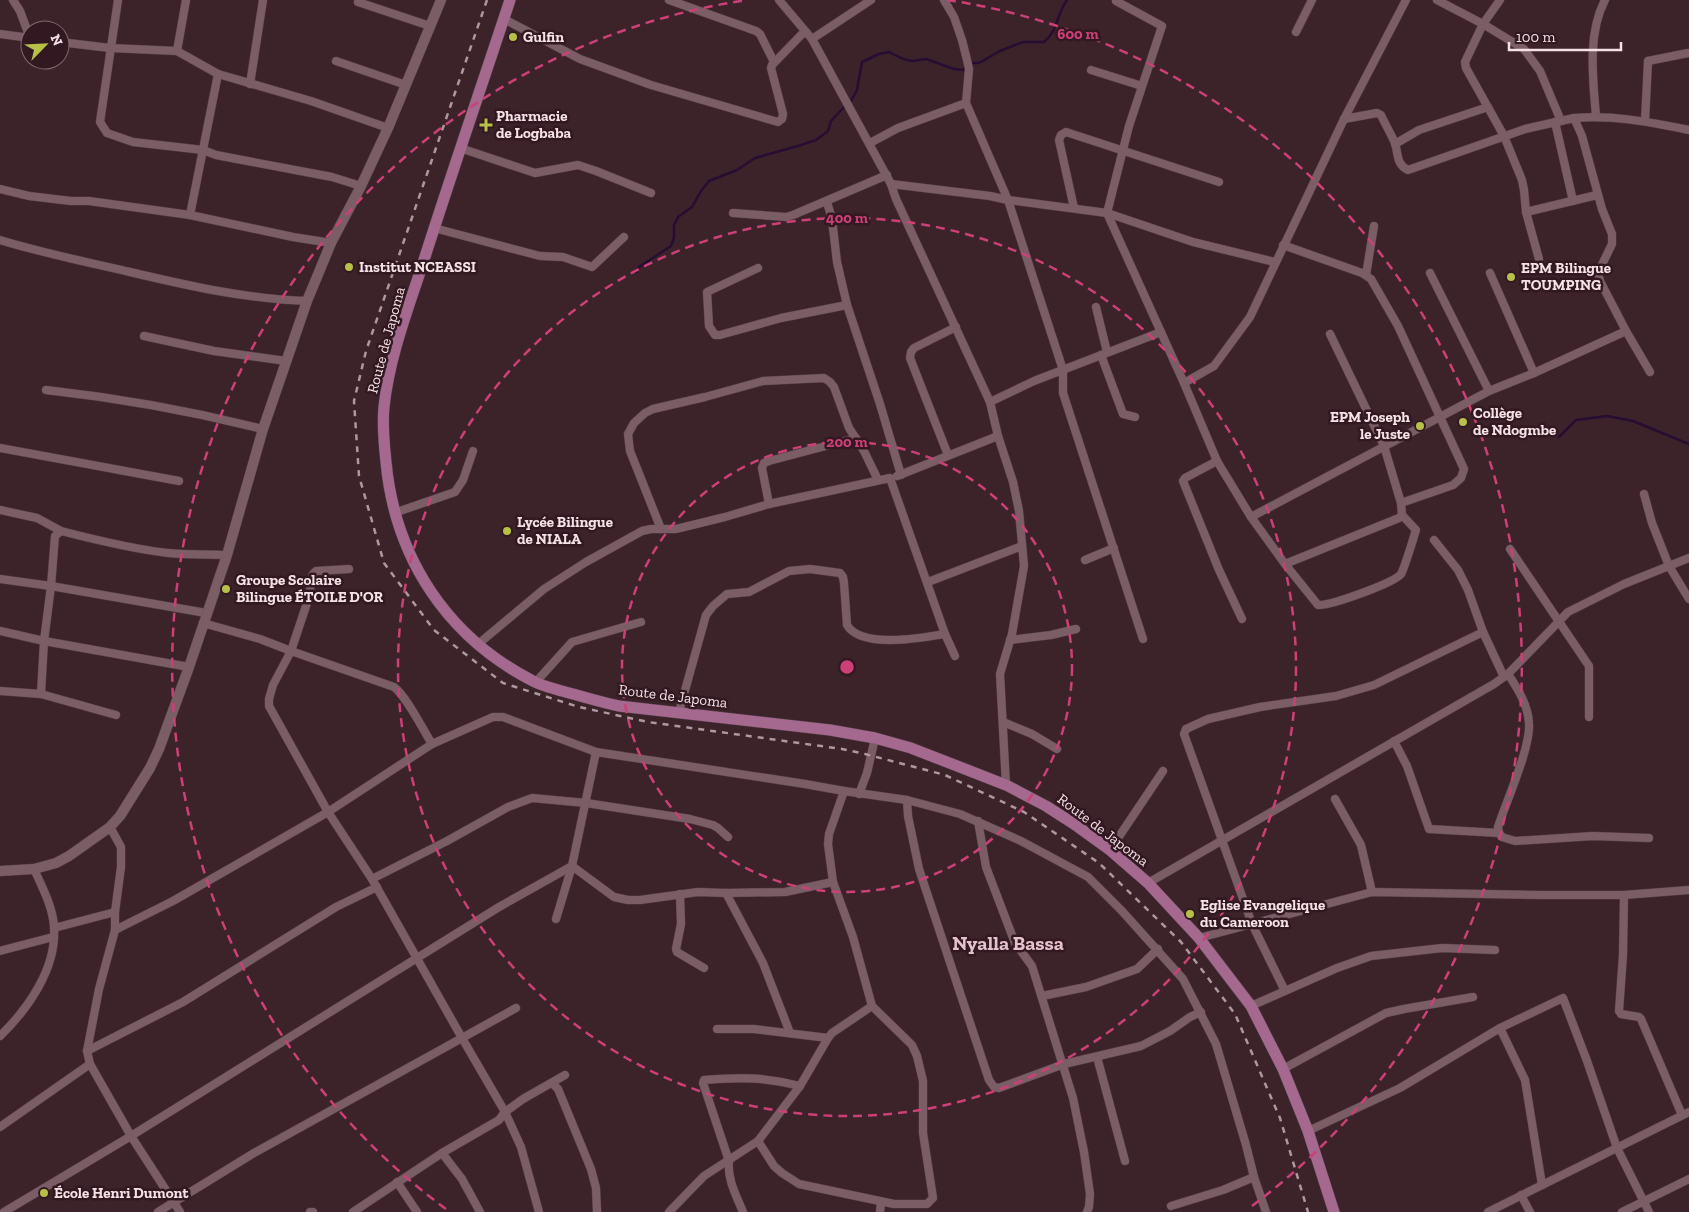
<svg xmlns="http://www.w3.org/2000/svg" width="1689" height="1212" viewBox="0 0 1689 1212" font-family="'Zilla Slab',serif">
  <rect width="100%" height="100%" fill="#3c232a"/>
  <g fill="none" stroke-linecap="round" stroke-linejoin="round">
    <!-- stream -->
    <g stroke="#270d31" stroke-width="2.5">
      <path d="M 969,63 L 979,63 L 1000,51 L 1023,42 L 1044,42 C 1058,31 1057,13 1067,0"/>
      <polyline points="850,103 857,90 862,62 879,54 889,52 903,59 912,61 926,59 954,69 964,70 965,67"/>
      <polyline points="636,272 639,267 671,246 674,238 674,225 678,217 692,207 701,191 709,181 737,170 755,158 798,146 816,140 828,131 831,121 845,106"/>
      <polyline points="1559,437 1576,420 1607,416 1633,421 1689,444"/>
    </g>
    <defs>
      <g id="minor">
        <polyline points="13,0 20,11 30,38"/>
        <polyline points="118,0 100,122 107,133 133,142 203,150 216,155 332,177 361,186"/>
        <polyline points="669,0 756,31 760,34 774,62"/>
        <polyline points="779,0 812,39 891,184 896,199 990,402 998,436 1013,482 1019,511 1024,566 1012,634 1000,674 1006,785"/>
        <polyline points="944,0 954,17 962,40 967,60 969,69 966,103 1008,200 1063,370 1063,393 1143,639"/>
        <polyline points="1437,0 1483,24 1465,62 1466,68 1504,136 1522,180 1524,190 1526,212 1539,259"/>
        <polyline points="1500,0 1483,24 1524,49 1540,71 1561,121"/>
        <polyline points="1116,1 1162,26 1129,126 1107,213 1184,383 1217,461 1251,517 1489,391 1534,373 1626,331"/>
        <polyline points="358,2 430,26"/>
        <polyline points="504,19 580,59 651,85 778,122 782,119 783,114 771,68 772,65 805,31"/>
        <polyline points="1296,32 1312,0"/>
        <polyline points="0,34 30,38"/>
        <polyline points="812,39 871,0"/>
        <polyline points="60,42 110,48 177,51 218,74 311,101 388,128"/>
        <polyline points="177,51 186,0"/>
        <polyline points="336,61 406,85"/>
        <polyline points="1091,70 1142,86"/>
        <polyline points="218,74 190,215 293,237 331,243"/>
        <polyline points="250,84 263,0"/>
        <path d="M 1596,116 C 1593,80 1587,34 1605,0"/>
        <path d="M 1574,118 C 1616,115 1649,122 1689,130"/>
        <path d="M 1344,119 L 1377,113 L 1381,115 C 1385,124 1390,132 1394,141 C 1399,152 1395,164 1408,170 L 1525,129 L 1574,118 L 1582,136 L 1602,209 L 1612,234 L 1612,244 L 1598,273 L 1600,281 L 1626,331 L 1650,372"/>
        <polyline points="1645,121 1648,61 1688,53"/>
        <polyline points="1555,122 1573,201"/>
        <polyline points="870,143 898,128 966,103"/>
        <polyline points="1395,144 1419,130 1488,107"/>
        <polyline points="460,148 535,173 578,165 596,171 651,193"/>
        <polyline points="891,184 990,196 1008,200 1107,213 1193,242 1275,262"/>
        <polyline points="0,189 29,196 71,201 89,201 190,215"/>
        <polyline points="827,202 832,219 837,262 847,305 880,404 901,475"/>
        <polyline points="1074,208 1059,140 1061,135 1066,132 1219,182"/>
        <polyline points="1526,212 1597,195"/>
        <polyline points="733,213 786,217 793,215 887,175"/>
        <polyline points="434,228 540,256 563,257 592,267 624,237"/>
        <path d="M 0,240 C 43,253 86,262 130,272 C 189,286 247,299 307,301"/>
        <polyline points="1283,245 1362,273 1371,279 1398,326 1464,469 1461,478 1453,485 1401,503"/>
        <polyline points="758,268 707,292 709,326 715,335 720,335 781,318 847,305"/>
        <polyline points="1430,273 1489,391"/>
        <polyline points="1490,273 1534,373"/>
        <polyline points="1366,275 1374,226"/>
        <polyline points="1096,307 1107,352"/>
        <polyline points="144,336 214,351 286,361"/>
        <polyline points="1101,355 1123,414 1135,417"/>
        <polyline points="1184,383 1214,366 1250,317 1344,119 1406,0"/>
        <path d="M 46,390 C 119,398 191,411 263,429"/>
        <polyline points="990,402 1034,381 1161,332"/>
        <polyline points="0,448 179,481"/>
        <polyline points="948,455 910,358 911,352 914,348 956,327"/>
        <polyline points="1217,461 1185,478 1183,481 1219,570 1242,619"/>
        <polyline points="897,476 998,436"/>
        <polyline points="1644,494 1652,523 1669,566 1689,599"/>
        <polyline points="769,504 762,468 764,463 769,461 856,438"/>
        <polyline points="0,510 37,518 61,531"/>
        <polyline points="394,513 455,492 463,480 473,451"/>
        <polyline points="1251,517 1285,564 1399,518 1402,515 1401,503 1384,446 1330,334"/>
        <polyline points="661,529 630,451 628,434 634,423 645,413 653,409 705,397 763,381 824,378 830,382 834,387 849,428 864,451 878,480"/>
        <polyline points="1434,540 1458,570 1468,590 1483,632 1504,677"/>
        <polyline points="1510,549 1589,666 1589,717"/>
        <polyline points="1085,560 1114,548"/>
        <path d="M 1285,564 L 1318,605 C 1330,606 1394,583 1401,574 C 1405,567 1413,539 1416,530 L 1402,515"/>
        <polyline points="0,579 51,586 44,641 0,631"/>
        <polyline points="928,582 1022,546"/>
        <path d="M 206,613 L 51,586 L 55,536 L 61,531 C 96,540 132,549 168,553 C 187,555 207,554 227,555"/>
        <path d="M 203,623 L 260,639 L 291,651 L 394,687 C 407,697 422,728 432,744"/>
        <polyline points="1010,640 1051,635 1076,629"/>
        <polyline points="477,645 544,589 586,562 642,531 651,529 676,529 725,517 769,504 890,478 945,634 955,656"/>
        <path d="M 1508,674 C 1518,689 1528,705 1529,723 C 1531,747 1506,802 1498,827 L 1499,833 L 1502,837 L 1515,841 L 1593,836 L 1649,838"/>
        <polyline points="535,683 572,642 641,622"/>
        <polyline points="0,691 41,694 116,715"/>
        <polyline points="41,694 44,641 189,667"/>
        <path d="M 679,712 L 706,615 L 713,606 L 727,594 L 749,592 L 789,571 L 810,569 L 840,573 L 843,577 L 844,583 L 847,625 C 861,649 922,638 945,634"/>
        <polyline points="1003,722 1032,734 1057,749"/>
        <polyline points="1394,741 1407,766 1429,829 1499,833"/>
        <polyline points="859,794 867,773 875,738"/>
        <polyline points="1335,799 1361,845 1372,892"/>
        <polyline points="907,800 908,816 919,869 989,1080 994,1087 999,1088 1064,1064 1141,1046 1170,1031 1190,1017 1201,1012"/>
        <polyline points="978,821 986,867 1015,943 1032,966 1073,1098 1084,1152 1090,1194 1089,1207 1087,1212"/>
        <polyline points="110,827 121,847 121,867 115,912 115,930 99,989 87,1051 90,1064 131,1136 180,1212"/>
        <polyline points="1110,850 1163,771"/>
        <polyline points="372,879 447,841 508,807 532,798 586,803 690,819 713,825 718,828 728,837"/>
        <polyline points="833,882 828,844 829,834 844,791 907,800 960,814 1021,841 1088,877 1122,911 1183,979 1216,1044 1246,1145 1254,1177 1223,1190 1171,1206"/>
        <polyline points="1148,883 1494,684 1508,674 1568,612 1624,584 1689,558"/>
        <polyline points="726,893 763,963 790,1033"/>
        <polyline points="680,894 681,924 676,949 677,952 704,968"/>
        <polyline points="1624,895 1623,955 1619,1011 1621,1014 1639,1017 1641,1019 1682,1115"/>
        <polyline points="556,919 572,866 614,897 628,900 640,900 698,892 726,893 785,892 833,882 853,937 872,1006 832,1033 828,1038 800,1086 758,1141 704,1176 669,1212"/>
        <polyline points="54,928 115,912"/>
        <polyline points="115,930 173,901 328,812 432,744 493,717 503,717 596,752 805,784 844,791"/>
        <polyline points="1199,938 1372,892 1541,895 1624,895 1689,890"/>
        <polyline points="0,951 53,937"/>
        <polyline points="1285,991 1252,924 1184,734 1186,729 1208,719 1260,707 1336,696 1374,685 1483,632"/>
        <polyline points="1042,996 1086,987 1137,969 1158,949"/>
        <polyline points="1251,1006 1337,968 1371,956 1442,948 1495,950"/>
        <polyline points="516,1008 462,1038 505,1112 521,1147 539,1212"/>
        <polyline points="1500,1028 1525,1080 1542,1185"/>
        <polyline points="717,1029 754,1029 828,1038"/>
        <path d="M 0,1036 C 28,1009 57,968 54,927 C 53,907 42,887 34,869"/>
        <polyline points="87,1051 183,1002 336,907 377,887"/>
        <polyline points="1097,1057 1125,1161"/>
        <polyline points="1283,1069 1386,1013 1404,1009 1473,997"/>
        <polyline points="552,1083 558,1089 591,1169 596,1188 597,1212"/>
        <polyline points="0,1127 90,1064"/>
        <polyline points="1308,1131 1400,1088 1500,1028 1563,998 1587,1061 1617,1148 1649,1212"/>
        <polyline points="758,1141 774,1166 782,1173 799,1184 894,1204 927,1204 933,1198 923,1133 923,1081 917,1056 912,1045 872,1006"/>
        <polyline points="442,1153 462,1179 480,1212"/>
        <polyline points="1254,1177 1266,1212"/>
        <polyline points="397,1182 417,1212"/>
        <polyline points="1521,1195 1530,1212"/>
        <polyline points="4,1212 131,1136 499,907 572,866 596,752"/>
        <polyline points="158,1212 254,1153 462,1038 372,879 328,812 269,706 269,699 273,685 291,651 308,600 313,574 316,571 349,569"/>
        <polyline points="310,1212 313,1212"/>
        <polyline points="353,1212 442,1153 499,1120 505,1112 523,1099 565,1075"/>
        <path d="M 743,1212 C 736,1195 727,1179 729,1161 L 703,1083 L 704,1080 C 739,1077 766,1077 800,1086"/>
        <polyline points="880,1212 881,1202"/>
        <polyline points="1488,1212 1689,1112"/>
        <polyline points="1622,1212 1689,1179"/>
      </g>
      <polyline id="secondary" points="0,871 34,869 56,863 69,856 110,827 120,816 150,768 159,749 189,667 227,555 263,429 307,301 331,243 361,186 388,128 441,0"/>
      <path id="primary" d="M 510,0 C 481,88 451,175 423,263 C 408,309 389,358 384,407 C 382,425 384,443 386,462 C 395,558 447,637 533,681 C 542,686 552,688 562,691 C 581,696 600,702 619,706 L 830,730 L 875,738 L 911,748 L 1006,785 L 1046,806 L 1074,824 L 1110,850 L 1148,883 L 1199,938 L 1251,1006 L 1283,1069 L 1308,1131 L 1334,1212"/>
    </defs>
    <!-- minor casing -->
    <use href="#minor" stroke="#543f46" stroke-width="9"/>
    <!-- secondary casing -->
    <use href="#secondary" stroke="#543f46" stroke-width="11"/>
    <!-- primary casing -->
    <use href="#primary" stroke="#543f46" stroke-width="12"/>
    <!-- minor -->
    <use href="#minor" stroke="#7b5d66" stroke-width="8"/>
    <!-- secondary -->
    <use href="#secondary" stroke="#7b5d66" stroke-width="10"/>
    <!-- primary -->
    <use href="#primary" stroke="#a5688f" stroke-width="11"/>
    <!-- rail -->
    <polyline stroke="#ac989d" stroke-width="2.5" stroke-dasharray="6 6" stroke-linecap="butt" points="487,0 366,351 354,401 359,476 384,563 434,630 503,683 579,707 648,722 842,749 865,754 945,775 1024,812 1099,863 1181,942 1235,1014 1280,1118 1308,1212"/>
  </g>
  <!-- distance rings -->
  <g fill="none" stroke="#cc4077" stroke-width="2.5" stroke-dasharray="9 6">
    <circle cx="847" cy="667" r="225"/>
    <circle cx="847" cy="667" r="449"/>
    <path d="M446 1209A674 674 0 0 1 747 0M947 0A674 674 0 0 1 1248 1209"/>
  </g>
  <!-- markers -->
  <g fill="#b7c148" stroke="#321921" stroke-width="2">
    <circle cx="513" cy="37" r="5"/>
    <path d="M483.5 117.5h5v5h5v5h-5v5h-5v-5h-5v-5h5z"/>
    <circle cx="349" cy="267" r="5"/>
    <circle cx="1511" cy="277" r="5"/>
    <circle cx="1463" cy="422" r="5"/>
    <circle cx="1420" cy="426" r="5"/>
    <circle cx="507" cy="531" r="5"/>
    <circle cx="226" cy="589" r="5"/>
    <circle cx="1190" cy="914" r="5"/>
    <circle cx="44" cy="1193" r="5"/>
  </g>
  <g text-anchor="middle" stroke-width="5" stroke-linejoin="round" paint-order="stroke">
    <!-- poi labels -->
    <g font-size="15" font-weight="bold" fill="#f4e2e6" stroke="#321921" text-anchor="start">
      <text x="523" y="42">Gulfin</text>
      <text x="496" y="121">Pharmacie<tspan x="496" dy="17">de Logbaba</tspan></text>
      <text x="359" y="272">Institut NCEASSI</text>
      <text x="1521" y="273">EPM Bilingue<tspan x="1521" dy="17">TOUMPING</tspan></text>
      <text x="1473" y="418">Collège<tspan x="1473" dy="17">de Ndogmbe</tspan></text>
      <text x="1410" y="422" text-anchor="end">EPM Joseph<tspan x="1410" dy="17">le Juste</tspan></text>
      <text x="517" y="527">Lycée Bilingue<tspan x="517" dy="17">de NIALA</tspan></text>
      <text x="236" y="585">Groupe Scolaire<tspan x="236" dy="17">Bilingue ÉTOILE D'OR</tspan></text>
      <text x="1200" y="910">Eglise Evangelique<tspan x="1200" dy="17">du Cameroon</tspan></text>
      <text x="54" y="1198">École Henri Dumont</text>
    </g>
    <!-- street labels -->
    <g font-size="15" fill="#f4e2e6" stroke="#321921">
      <text transform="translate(386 340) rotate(-75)" y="5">Route de Japoma</text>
      <text transform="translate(673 696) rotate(7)" y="5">Route de Japoma</text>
      <text transform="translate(1103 830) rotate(37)" y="5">Route de Japoma</text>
    </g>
    <!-- district labels -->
    <g font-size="20" font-weight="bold" fill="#e4c1cb" stroke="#321921">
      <text x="1008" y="950">Nyalla Bassa</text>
    </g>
  </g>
  <circle cx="847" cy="667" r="8" fill="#cc4077" stroke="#321921" stroke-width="2.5"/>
  <g font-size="15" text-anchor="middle" font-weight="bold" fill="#cc4077" stroke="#321921" stroke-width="5" stroke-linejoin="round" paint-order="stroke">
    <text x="1078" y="39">600 m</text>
    <text x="847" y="223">400 m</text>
    <text x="847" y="447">200 m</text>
  </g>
  <!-- north arrow -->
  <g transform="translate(45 45) rotate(66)"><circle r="24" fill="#321921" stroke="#806970"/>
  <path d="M0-4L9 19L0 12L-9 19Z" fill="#b7c148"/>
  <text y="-8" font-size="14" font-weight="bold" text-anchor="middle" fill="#f4e2e6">N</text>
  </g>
  <!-- scale -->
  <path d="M1509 42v8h112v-8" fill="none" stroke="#f4e2e6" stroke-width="2.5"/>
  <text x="1516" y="42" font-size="15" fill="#f4e2e6" stroke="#321921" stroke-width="4" paint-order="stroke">100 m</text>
</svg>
